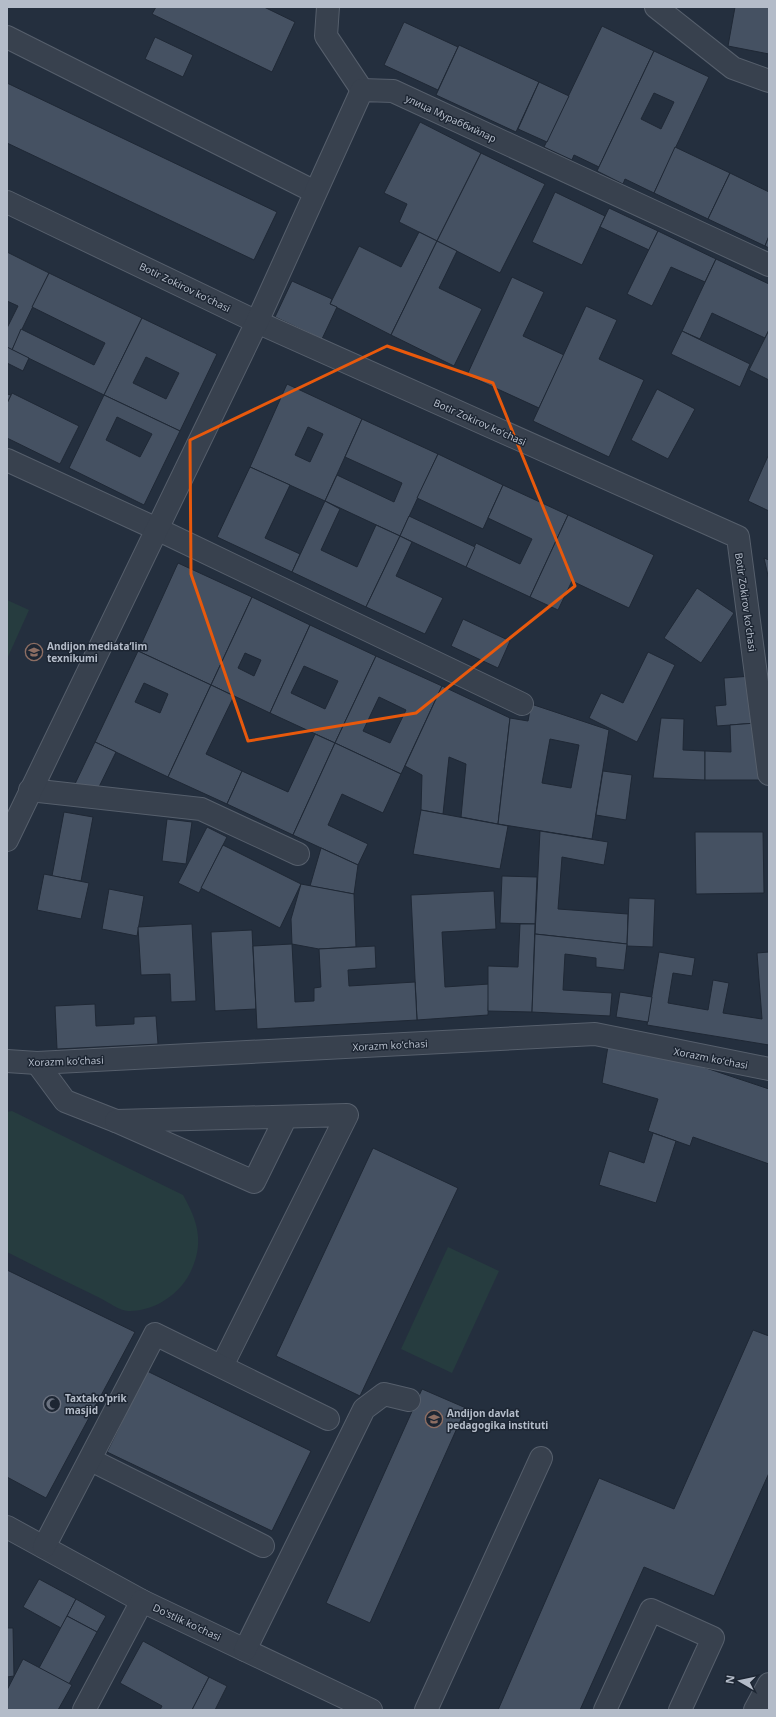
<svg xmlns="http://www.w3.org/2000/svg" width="776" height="1717" viewBox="0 0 776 1717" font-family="'Noto Sans',sans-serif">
  <rect width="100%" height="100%" fill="#242f3e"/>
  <!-- green -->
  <g fill="#263c3f">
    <polygon points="7,600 29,610 7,659"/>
    <path d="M 12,1111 L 183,1195 C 199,1223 204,1244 190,1273 C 179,1295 153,1312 128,1311 C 120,1311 108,1302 100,1298 C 69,1283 38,1268 7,1252 L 7,1112 Z"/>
    <polygon points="448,1247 499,1271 452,1373 401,1349"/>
  </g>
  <!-- building -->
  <g fill="#455162" stroke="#1f2835" fill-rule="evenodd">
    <polygon points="156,7 264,7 295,22 272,72 152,14"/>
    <polygon points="735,7 769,7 769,54 728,46"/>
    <polygon points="404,22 458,47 438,90 384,65"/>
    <polygon points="602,26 654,51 599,167 574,155 572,160 544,147"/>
    <polygon points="155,37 193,55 183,77 145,59"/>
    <polygon points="459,45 539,82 516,132 436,95"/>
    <path d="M 654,51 L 709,77 L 654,193 L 625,179 L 623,184 L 597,171 ZM 654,93 L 674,102 L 661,129 L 641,119 Z"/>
    <polygon points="539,82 569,96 547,142 518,129"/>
    <polygon points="7,83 277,212 254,260 7,143"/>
    <polygon points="420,122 481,153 437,241 399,222 407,204 384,193"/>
    <polygon points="675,147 730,173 708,219 654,193"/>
    <polygon points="481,153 545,184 500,273 437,241"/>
    <polygon points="730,173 769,192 769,236 765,246 708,219"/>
    <polygon points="555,192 605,216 582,265 532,242"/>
    <polygon points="609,208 658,231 649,250 600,227"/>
    <polygon points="658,231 716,259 705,282 671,267 652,306 627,294"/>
    <polygon points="419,232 437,241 391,335 330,304 359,246 401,267"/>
    <polygon points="769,236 769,248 765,246"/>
    <polygon points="437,241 457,251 439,288 482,309 454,366 391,335"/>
    <polygon points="7,252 49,273 12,350 7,347 7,328 18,306 7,301"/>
    <polygon points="716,259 769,284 769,330 765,338 712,313 700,339 682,331"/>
    <polygon points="49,273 142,318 104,395 12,350 21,329 94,365 105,343 32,307"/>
    <polygon points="512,277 544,292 523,336 564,355 539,408 467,375"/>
    <polygon points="292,281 332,299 330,304 337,307 322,339 275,317"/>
    <polygon points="586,306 617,320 599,359 644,380 609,457 533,421"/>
    <path d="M 142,318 L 217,354 L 180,431 L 104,395 ZM 146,357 L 179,373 L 166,399 L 133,383 Z"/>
    <polygon points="769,330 769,380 749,370"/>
    <polygon points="682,331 750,364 740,387 671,354"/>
    <polygon points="7,347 29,358 23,371 7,363"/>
    <path d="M 287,384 L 362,419 L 325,501 L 250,467 ZM 308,427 L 323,434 L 310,462 L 295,455 Z"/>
    <polygon points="657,389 695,409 668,459 631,440"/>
    <polygon points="12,393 79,426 60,464 7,438 7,403"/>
    <polygon points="7,394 11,395 7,403"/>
    <path d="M 104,395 L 180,431 L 144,505 L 69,468 ZM 117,417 L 152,434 L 140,457 L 106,440 Z"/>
    <polygon points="362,419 438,454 400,536 325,501 337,475 394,502 402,483 345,457"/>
    <polygon points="438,454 503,485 483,529 417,498"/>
    <polygon points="768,456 769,456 769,511 748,501"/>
    <polygon points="250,467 290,485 265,538 300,554 292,572 217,537"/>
    <polygon points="503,485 568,515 530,597 466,567 476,543 520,564 532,539 488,518"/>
    <polygon points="325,501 340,509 321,550 357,567 376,525 400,536 366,607 292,572"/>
    <polygon points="568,515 654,555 629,608 572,581 558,610 530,597"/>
    <polygon points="409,516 475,547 466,567 400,536"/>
    <polygon points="400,536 412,542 396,576 443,598 425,634 366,607"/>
    <polygon points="764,558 769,560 769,580"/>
    <polygon points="178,563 252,597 211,685 138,651"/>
    <polygon points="697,588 734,613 701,663 664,638"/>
    <path d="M 252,597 L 310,625 L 270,713 L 211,685 ZM 245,653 L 261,660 L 254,676 L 238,668 Z"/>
    <polygon points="463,619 510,641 498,668 451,646"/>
    <path d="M 310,625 L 376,656 L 335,743 L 270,713 ZM 304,666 L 338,681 L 325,709 L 291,693 Z"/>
    <path d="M 138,651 L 211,685 L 168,777 L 95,742 ZM 144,683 L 168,694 L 160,713 L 135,702 Z"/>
    <polygon points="648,652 675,665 637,742 589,718 601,693 623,703"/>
    <path d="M 376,656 L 442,686 L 401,774 L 335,743 ZM 379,697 L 406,710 L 390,743 L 363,731 Z"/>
    <polygon points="752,676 756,723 717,726 715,706 726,705 724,678"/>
    <polygon points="211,685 234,696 206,754 242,771 227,804 168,777"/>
    <polygon points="442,686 510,718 498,824 461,817 466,764 449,757 443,814 421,810 422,775 405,766"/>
    <path d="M 531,704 L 609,730 L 592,839 L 498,824 L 510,718 L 528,721 ZM 550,739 L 579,745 L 571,788 L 542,783 Z"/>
    <polygon points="661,718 684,719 683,750 705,751 705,780 653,778"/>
    <polygon points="756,723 760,780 705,780 705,751 731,752 730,725"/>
    <polygon points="315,734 335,743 293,835 227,804 242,771 288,792"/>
    <polygon points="95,742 116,752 98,789 73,788"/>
    <polygon points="335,743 401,774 383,813 342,794 328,825 368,844 358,865 293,835"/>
    <polygon points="603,771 632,775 626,820 596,815"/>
    <polygon points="421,810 508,826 500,869 413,854"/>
    <polygon points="64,812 93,817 81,881 52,876"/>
    <polygon points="167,819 192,822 186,864 162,861"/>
    <polygon points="207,827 227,837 199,893 178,883"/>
    <polygon points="540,831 608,842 604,865 562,857 558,909 628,914 627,944 535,934"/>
    <polygon points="695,832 763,832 764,893 696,894"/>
    <polygon points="223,845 301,884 280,928 201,888"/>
    <polygon points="321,848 358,865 354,894 310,886"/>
    <polygon points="44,874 89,883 81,919 37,910"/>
    <polygon points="502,876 537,877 535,924 500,923"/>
    <polygon points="301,884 354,894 356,947 319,949 292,944 291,919"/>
    <polygon points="109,889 144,896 137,936 102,929"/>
    <polygon points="494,891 496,929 442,932 445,987 489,984 488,1015 417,1020 411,895"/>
    <polygon points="629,898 655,899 653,947 627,946"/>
    <polygon points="192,924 196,1001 171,1002 170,974 141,975 138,927"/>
    <polygon points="520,924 535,924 532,1012 488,1011 488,966 518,967"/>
    <polygon points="252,930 256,1009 215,1011 211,932"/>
    <polygon points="535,934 627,944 624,970 596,967 596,958 565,954 563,990 612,993 610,1016 532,1012"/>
    <polygon points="292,944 295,1002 314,1001 314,988 321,987 319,949 375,946 376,968 348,970 349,986 415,982 417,1020 257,1029 253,946"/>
    <polygon points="659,952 695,958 692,976 673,973 668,1003 708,1010 713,980 729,983 723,1013 762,1019 757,953 769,952 769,1045 647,1025"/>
    <polygon points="620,992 652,997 648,1022 616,1017"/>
    <polygon points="95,1004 96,1026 134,1024 134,1017 156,1016 158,1044 57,1049 55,1006"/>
    <polygon points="608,1046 691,1063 769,1089 769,1164 693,1137 690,1146 648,1131 658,1099 602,1083"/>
    <polygon points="653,1133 676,1141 656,1203 599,1185 609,1151 644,1163"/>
    <polygon points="373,1148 458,1188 360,1396 276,1356"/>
    <polygon points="7,1270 135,1332 46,1498 7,1477"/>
    <polygon points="753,1330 769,1336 769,1473 714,1596 644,1567 580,1710 498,1710 599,1478 674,1509"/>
    <polygon points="147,1371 311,1451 272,1531 107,1452"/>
    <polygon points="422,1389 466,1408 370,1623 326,1603"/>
    <polygon points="39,1579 76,1599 61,1628 23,1607"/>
    <polygon points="76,1599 106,1616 97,1632 67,1616"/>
    <polygon points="67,1616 97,1632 69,1684 39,1668"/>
    <polygon points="7,1628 13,1628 14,1676 7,1677"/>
    <polygon points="143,1641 209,1677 192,1710 160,1710 162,1706 120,1683"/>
    <polygon points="23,1659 72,1685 58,1710 7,1710 7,1690"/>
    <polygon points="209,1677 227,1686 215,1710 192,1710"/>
  </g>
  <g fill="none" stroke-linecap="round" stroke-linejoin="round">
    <defs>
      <g id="minor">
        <polyline points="328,7 326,36 362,90"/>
        <polyline points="656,7 733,68 769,81"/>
        <polyline points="7,37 315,192"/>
        <polyline points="7,202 257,322 738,537 769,774"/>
        <polyline points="7,460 157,529 522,704"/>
        <polyline points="30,790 201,809 298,854"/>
        <polyline points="7,840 257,322 362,90 393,91 769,265"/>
        <polyline points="7,1061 37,1063 595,1034 769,1069"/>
        <polyline points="37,1063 65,1101 116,1121"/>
        <polyline points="222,1366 347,1115 116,1121 254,1182 286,1117"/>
        <polyline points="91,1460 263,1546"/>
        <polyline points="7,1527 142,1601 371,1710"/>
        <polyline points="44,1547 155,1334 328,1419"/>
        <polyline points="245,1650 364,1409 384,1394 409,1400"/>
        <polyline points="84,1710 142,1601"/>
        <polyline points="426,1710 541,1458"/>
        <polyline points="605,1710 651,1610 713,1638 680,1710"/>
        <polyline points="755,1710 769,1684"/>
      </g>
    </defs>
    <!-- minor casing -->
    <use href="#minor" stroke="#565f6c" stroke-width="24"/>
    <!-- minor -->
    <use href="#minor" stroke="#38414e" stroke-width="22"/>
  </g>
  <!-- marked area -->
  <path fill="none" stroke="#e8590c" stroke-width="3" stroke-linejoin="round" d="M 387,346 L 493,383 L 575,586 L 416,713 L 248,741 L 191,574 L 190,440 Z"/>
  <!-- icons -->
  <defs>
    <symbol id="university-ring" viewBox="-11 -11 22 22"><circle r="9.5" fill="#1d2633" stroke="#8d6e63" stroke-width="1.5"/><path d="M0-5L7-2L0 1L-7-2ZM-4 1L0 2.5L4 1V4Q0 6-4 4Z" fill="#8d6e63"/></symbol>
    <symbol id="mosque-ring" viewBox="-11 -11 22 22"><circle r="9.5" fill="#1d2633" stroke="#6b7280" stroke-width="1.5"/><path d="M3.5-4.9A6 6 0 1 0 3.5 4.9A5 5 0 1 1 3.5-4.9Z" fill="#6b7280"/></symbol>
  </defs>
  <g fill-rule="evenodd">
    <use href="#university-ring" x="24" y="642" width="20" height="20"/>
    <use href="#mosque-ring" x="42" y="1394" width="20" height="20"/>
    <use href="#university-ring" x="424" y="1409" width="20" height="20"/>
  </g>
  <g text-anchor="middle" stroke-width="3" stroke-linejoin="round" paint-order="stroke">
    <!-- street labels -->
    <g font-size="10" fill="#b4bcc9" stroke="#1d2633">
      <text transform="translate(451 118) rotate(25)" y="4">улица Мураббийлар</text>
      <text transform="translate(185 287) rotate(26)" y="4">Botir Zokirov koʻchasi</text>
      <text transform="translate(480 422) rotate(24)" y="4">Botir Zokirov koʻchasi</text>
      <text transform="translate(746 602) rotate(82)" y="4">Botir Zokirov koʻchasi</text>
      <text transform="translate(390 1045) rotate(-3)" y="4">Xorazm koʻchasi</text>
      <text transform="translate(711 1058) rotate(11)" y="4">Xorazm koʻchasi</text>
      <text transform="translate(66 1061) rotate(-2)" y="4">Xorazm koʻchasi</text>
      <text transform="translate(187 1622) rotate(25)" y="4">Do'stlik ko'chasi</text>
    </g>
    <!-- poi labels -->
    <g font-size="10" font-weight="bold" fill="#b4bcc9" stroke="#1d2633" text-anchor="start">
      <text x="47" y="650">Andijon mediataʼlim<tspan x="47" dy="12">texnikumi</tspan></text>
      <text x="65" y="1402">Taxtako'prik<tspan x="65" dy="12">masjid</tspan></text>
      <text x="447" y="1417">Andijon davlat<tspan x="447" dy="12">pedagogika instituti</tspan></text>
    </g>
  </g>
  <!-- border -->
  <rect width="776" height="1717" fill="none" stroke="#b4bcc9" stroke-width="16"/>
  <!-- north arrow -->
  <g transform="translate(740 1681) rotate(279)" stroke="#1d2633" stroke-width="3" paint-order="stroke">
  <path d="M0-3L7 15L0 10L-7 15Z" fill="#b4bcc9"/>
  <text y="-6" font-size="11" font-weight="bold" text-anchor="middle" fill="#b4bcc9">N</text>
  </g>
</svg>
